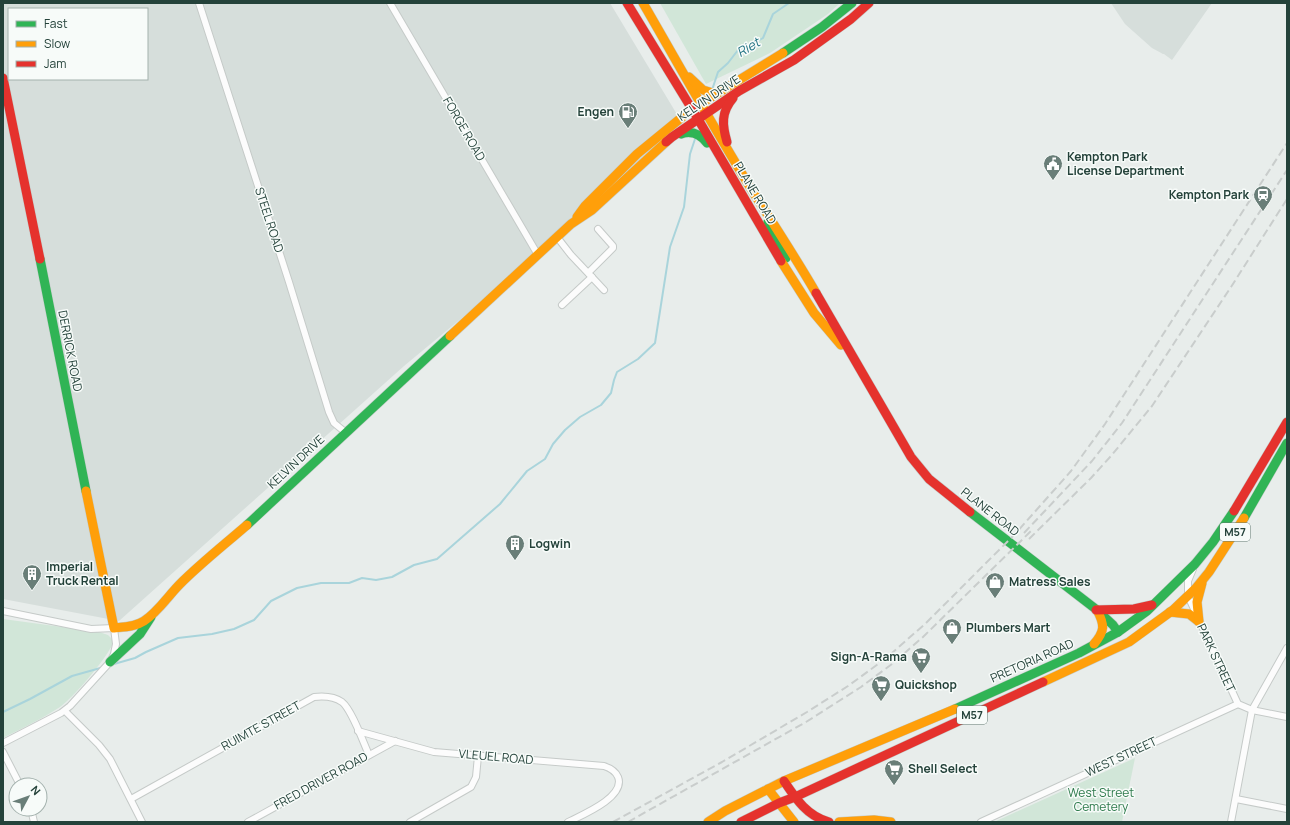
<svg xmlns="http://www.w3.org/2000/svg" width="1290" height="825" viewBox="0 0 1290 825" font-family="Manrope,sans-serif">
  <rect width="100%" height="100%" fill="#e8edeb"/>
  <!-- built -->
  <g fill="#d6dedb" fill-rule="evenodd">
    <path d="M 3,3 L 610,3 L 687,131 L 404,366 L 119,621 L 3,599 ZM 9,9 L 147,9 L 147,79 L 9,79 Z"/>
    <polygon points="1111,3 1212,3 1172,60 1164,54 1163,54 1152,48 1125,24"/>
  </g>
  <!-- green -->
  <g fill="#d1e6d8">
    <polygon points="660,3 840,3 828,14 770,53 706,84"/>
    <path d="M 3,619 L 99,632 L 108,635 L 114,641 C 108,657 74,697 60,707 C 42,719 22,728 3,738 Z"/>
    <polygon points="1135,758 1122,822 994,822"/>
  </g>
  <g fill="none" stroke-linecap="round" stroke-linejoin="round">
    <!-- stream -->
    <g stroke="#a9d4db" stroke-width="2">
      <polyline points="712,90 718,72 728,63 738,50 754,43 763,38 773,14 789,3"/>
      <polyline points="114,664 135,658 146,652 178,638 212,634 234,629 254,620 271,601 297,588 321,583 349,583 362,578 376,580 392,577 414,565 437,559 500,504 527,471 545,459 553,444 565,430 580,417 601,405 611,393 614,380 617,372 638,359 655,343 670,247 684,207 690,154 696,136"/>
      <polyline points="3,712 30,699 72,676 104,667"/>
    </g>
    <defs>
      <g id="street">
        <polyline points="199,3 289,282 329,412 334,423 345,432"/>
        <polyline points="390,3 538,255"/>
        <polyline points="557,237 571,255 588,273 613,248 613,246 598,229"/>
        <polyline points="589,274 604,290"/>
        <polyline points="562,305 592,277"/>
        <polyline points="1193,569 1188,581 1188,596 1238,704 1252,710 1287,717"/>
        <polyline points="3,611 91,629 114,628 116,644 114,654 110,662 70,706 61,713 3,743"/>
        <polyline points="65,711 99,745 110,759 142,822"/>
        <path d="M 358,731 L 434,752 L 604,766 C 610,768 616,772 618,777 C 626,797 582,815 568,822"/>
        <polyline points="3,752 20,785"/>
        <path d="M 131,799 L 314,697 C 323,696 335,697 342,702 C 352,710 363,742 369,755"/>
        <polyline points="1236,799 1287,809"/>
        <polyline points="31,809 34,822"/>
        <polyline points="248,822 395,741"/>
        <polyline points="410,822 471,787 476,777 478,756"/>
        <polyline points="981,822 1238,704"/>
        <polyline points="1231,822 1252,710 1287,648"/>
      </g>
      <g id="fast">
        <polyline points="783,53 822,27 852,3"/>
        <path d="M 681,134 C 692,130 700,134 707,143"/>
        <polyline points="768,222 786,258"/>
        <polyline points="40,259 86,491"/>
        <polyline points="970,512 1097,610 1113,625 1118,632"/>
        <polyline points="1244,518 1287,443"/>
        <polyline points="247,525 450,336"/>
        <polyline points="110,662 140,634 151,617"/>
        <polyline points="955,709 1079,653 1118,632 1147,611 1195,564 1213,542 1234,511"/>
      </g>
      <g id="slow">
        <path d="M 643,3 C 680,67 716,132 755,195 C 776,228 797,260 816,293"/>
        <polyline points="689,77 703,90 716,94"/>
        <polyline points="577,217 585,206 637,154 692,109 783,53"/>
        <polyline points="781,261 814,313 841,345"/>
        <polyline points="450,336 571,224 592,210 666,142"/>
        <path d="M 86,491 L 114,628 C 124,627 135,627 144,621 C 158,612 168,596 180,584 C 201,563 224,545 247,525"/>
        <polyline points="1170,612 1189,614 1198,621"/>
        <polyline points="1199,622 1197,602 1202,583"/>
        <path d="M 1094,644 C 1105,631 1105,625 1097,610"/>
        <polyline points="1043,682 1129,642 1173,610 1196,588 1209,572 1244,518"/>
        <polyline points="768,789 794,822"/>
        <polyline points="708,822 725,811 784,781 955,709"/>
        <polyline points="839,822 874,820 891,822"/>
      </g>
      <g id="jam">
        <polyline points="627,3 698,119 781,261"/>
        <polyline points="3,78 40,259"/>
        <polyline points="666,142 672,137 739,91 794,60 851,19 869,3"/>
        <path d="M 727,142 C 722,125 721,112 733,98"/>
        <polyline points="816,293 911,457 929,479 970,512"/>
        <polyline points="1234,511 1287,422"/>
        <polyline points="1096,610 1134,609 1152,605"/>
        <path d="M 784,781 C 796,799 807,816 829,822"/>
        <polyline points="741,822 779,803 795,797 1043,682"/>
      </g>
    </defs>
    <!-- street casing -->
    <use href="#street" stroke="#c5cac8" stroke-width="8"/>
    <!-- fast casing -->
    <use href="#fast" stroke="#c3cbc8" stroke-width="10"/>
    <!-- slow casing -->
    <use href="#slow" stroke="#c3cbc8" stroke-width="10"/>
    <!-- jam casing -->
    <use href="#jam" stroke="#c3cbc8" stroke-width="10"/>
    <!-- street -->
    <use href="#street" stroke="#fcfcfc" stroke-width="6"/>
    <!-- fast -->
    <use href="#fast" stroke="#30b455" stroke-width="9"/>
    <!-- slow -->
    <use href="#slow" stroke="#ff9f0a" stroke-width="9"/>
    <!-- jam -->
    <use href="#jam" stroke="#e5322d" stroke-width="9"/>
    <!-- rail -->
    <g stroke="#c9cdcc" stroke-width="2" stroke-dasharray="8 4" stroke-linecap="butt">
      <polyline points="1024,533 1092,461 1122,423 1287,170"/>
      <polyline points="1029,539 1091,478 1111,456 1152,406 1231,287 1287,199"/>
      <polyline points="613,822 722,762 807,712 848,686 885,659 925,624 1016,533 1071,471 1105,424 1287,143"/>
      <polyline points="628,822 806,722 861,687 892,664 923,637 1031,531"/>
    </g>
  </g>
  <!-- icons -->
  <defs>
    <symbol id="fuel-pin" viewBox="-11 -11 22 30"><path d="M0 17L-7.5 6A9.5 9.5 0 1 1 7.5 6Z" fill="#697e78" stroke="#f7fbf9"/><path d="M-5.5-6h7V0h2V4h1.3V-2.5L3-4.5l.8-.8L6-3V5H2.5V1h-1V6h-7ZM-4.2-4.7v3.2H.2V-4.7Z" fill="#fff"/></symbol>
    <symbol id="civic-pin" viewBox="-11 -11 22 30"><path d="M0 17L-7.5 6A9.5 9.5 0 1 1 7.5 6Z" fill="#697e78" stroke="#f7fbf9"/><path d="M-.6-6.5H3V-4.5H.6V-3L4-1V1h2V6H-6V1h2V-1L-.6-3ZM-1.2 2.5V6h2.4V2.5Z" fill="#fff"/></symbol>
    <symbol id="station-pin" viewBox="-11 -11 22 30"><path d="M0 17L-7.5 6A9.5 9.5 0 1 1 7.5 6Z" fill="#697e78" stroke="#f7fbf9"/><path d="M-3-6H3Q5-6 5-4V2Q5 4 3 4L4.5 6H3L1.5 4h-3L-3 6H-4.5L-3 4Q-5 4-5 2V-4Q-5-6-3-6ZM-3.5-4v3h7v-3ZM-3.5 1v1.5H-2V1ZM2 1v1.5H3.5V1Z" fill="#fff"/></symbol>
    <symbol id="building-pin" viewBox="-11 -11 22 30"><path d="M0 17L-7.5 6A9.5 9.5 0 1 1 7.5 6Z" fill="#697e78" stroke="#f7fbf9"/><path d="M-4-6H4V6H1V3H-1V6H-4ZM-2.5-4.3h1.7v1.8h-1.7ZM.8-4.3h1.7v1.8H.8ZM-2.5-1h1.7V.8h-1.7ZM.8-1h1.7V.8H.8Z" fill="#fff"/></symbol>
    <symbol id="shop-pin" viewBox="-11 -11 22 30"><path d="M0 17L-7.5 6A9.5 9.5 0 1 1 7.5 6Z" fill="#697e78" stroke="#f7fbf9"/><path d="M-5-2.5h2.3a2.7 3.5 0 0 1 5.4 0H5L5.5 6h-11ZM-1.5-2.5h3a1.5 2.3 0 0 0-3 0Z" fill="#fff"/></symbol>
    <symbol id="supermarket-pin" viewBox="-11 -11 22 30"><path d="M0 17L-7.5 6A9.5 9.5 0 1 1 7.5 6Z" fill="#697e78" stroke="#f7fbf9"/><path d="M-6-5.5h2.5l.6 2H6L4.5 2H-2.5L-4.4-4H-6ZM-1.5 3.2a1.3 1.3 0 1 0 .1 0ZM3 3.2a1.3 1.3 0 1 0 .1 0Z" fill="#fff"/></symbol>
  </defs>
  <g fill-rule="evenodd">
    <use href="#fuel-pin" x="617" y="101" width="22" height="30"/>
    <use href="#civic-pin" x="1042" y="153" width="22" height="30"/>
    <use href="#station-pin" x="1252" y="184" width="22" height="30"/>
    <use href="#building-pin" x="504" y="533" width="22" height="30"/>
    <use href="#building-pin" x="21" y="563" width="22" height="30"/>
    <use href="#shop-pin" x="984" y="571" width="22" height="30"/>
    <use href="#shop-pin" x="941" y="617" width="22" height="30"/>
    <use href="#supermarket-pin" x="910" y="646" width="22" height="30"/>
    <use href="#supermarket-pin" x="870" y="674" width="22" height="30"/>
    <use href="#supermarket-pin" x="883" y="758" width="22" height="30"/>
  </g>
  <g text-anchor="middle" stroke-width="3" stroke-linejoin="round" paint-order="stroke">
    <!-- shield labels -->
    <g fill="#f7fbf9" stroke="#637a73" stroke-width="1">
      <rect x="1220" y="523" width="30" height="18" rx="3"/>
      <rect x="957" y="706" width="30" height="18" rx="3"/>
    </g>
    <g font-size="11" font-weight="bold" fill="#24423a">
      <text x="1235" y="536">M57</text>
      <text x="972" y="719">M57</text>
    </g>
    <!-- street labels -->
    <g font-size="12" fill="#24423a" stroke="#f7fbf9">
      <text transform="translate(709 98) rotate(-34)" y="4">KELVIN DRIVE</text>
      <text transform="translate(464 129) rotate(60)" y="4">FORGE ROAD</text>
      <text transform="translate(755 193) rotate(59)" y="4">PLANE ROAD</text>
      <text transform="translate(269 220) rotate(72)" y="4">STEEL ROAD</text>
      <text transform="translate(70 351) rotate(79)" y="4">DERRICK ROAD</text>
      <text transform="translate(296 462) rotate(-43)" y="4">KELVIN DRIVE</text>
      <text transform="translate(990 512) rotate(38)" y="4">PLANE ROAD</text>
      <text transform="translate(1216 658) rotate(65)" y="4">PARK STREET</text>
      <text transform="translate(1032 661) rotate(-24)" y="4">PRETORIA ROAD</text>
      <text transform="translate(261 726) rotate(-29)" y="4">RUIMTE STREET</text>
      <text transform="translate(496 757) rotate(5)" y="4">VLEUEL ROAD</text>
      <text transform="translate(1121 757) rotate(-25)" y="4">WEST STREET</text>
      <text transform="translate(321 781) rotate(-29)" y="4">FRED DRIVER ROAD</text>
    </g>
    <!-- poi labels -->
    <g font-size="12" font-weight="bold" fill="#24423a" stroke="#f7fbf9" text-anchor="start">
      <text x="614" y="116" text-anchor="end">Engen</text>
      <text x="1067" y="161">Kempton Park<tspan x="1067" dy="14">License Department</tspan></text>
      <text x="1249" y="199" text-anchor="end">Kempton Park</text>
      <text x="529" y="548">Logwin</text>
      <text x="46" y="571">Imperial<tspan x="46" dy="14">Truck Rental</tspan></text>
      <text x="1009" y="586">Matress Sales</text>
      <text x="966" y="632">Plumbers Mart</text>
      <text x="907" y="661" text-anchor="end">Sign-A-Rama</text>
      <text x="895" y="689">Quickshop</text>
      <text x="908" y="773">Shell Select</text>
    </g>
    <!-- park labels -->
    <g font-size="12" fill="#2d7a4b" stroke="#f7fbf9">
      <text x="1101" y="797">West Street<tspan x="1101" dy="14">Cemetery</tspan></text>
    </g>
    <!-- water labels -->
    <g font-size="13" font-style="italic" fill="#1c6f80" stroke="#f7fbf9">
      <text transform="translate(748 47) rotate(-31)" y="5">Riet</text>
    </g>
  </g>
  <!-- border -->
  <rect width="1290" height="825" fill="none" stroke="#24423a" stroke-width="8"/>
  <!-- legend -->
  <rect x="8" y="8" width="140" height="72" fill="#f7fbf9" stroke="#a3b1ad"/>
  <rect x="16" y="21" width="20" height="6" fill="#30b455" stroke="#a3b1ad"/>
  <text x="44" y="28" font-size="12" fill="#24423a">Fast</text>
  <rect x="16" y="41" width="20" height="6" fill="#ff9f0a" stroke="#a3b1ad"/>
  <text x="44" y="48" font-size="12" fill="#24423a">Slow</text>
  <rect x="16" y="61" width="20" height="6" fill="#e5322d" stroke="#a3b1ad"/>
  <text x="44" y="68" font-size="12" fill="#24423a">Jam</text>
  <!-- north arrow -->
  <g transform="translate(28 797) rotate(49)"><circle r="19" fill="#f7fbf9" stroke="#a3b1ad"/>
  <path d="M0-3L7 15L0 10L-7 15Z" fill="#697e78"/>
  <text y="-6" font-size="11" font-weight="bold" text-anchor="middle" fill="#24423a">N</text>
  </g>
</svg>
